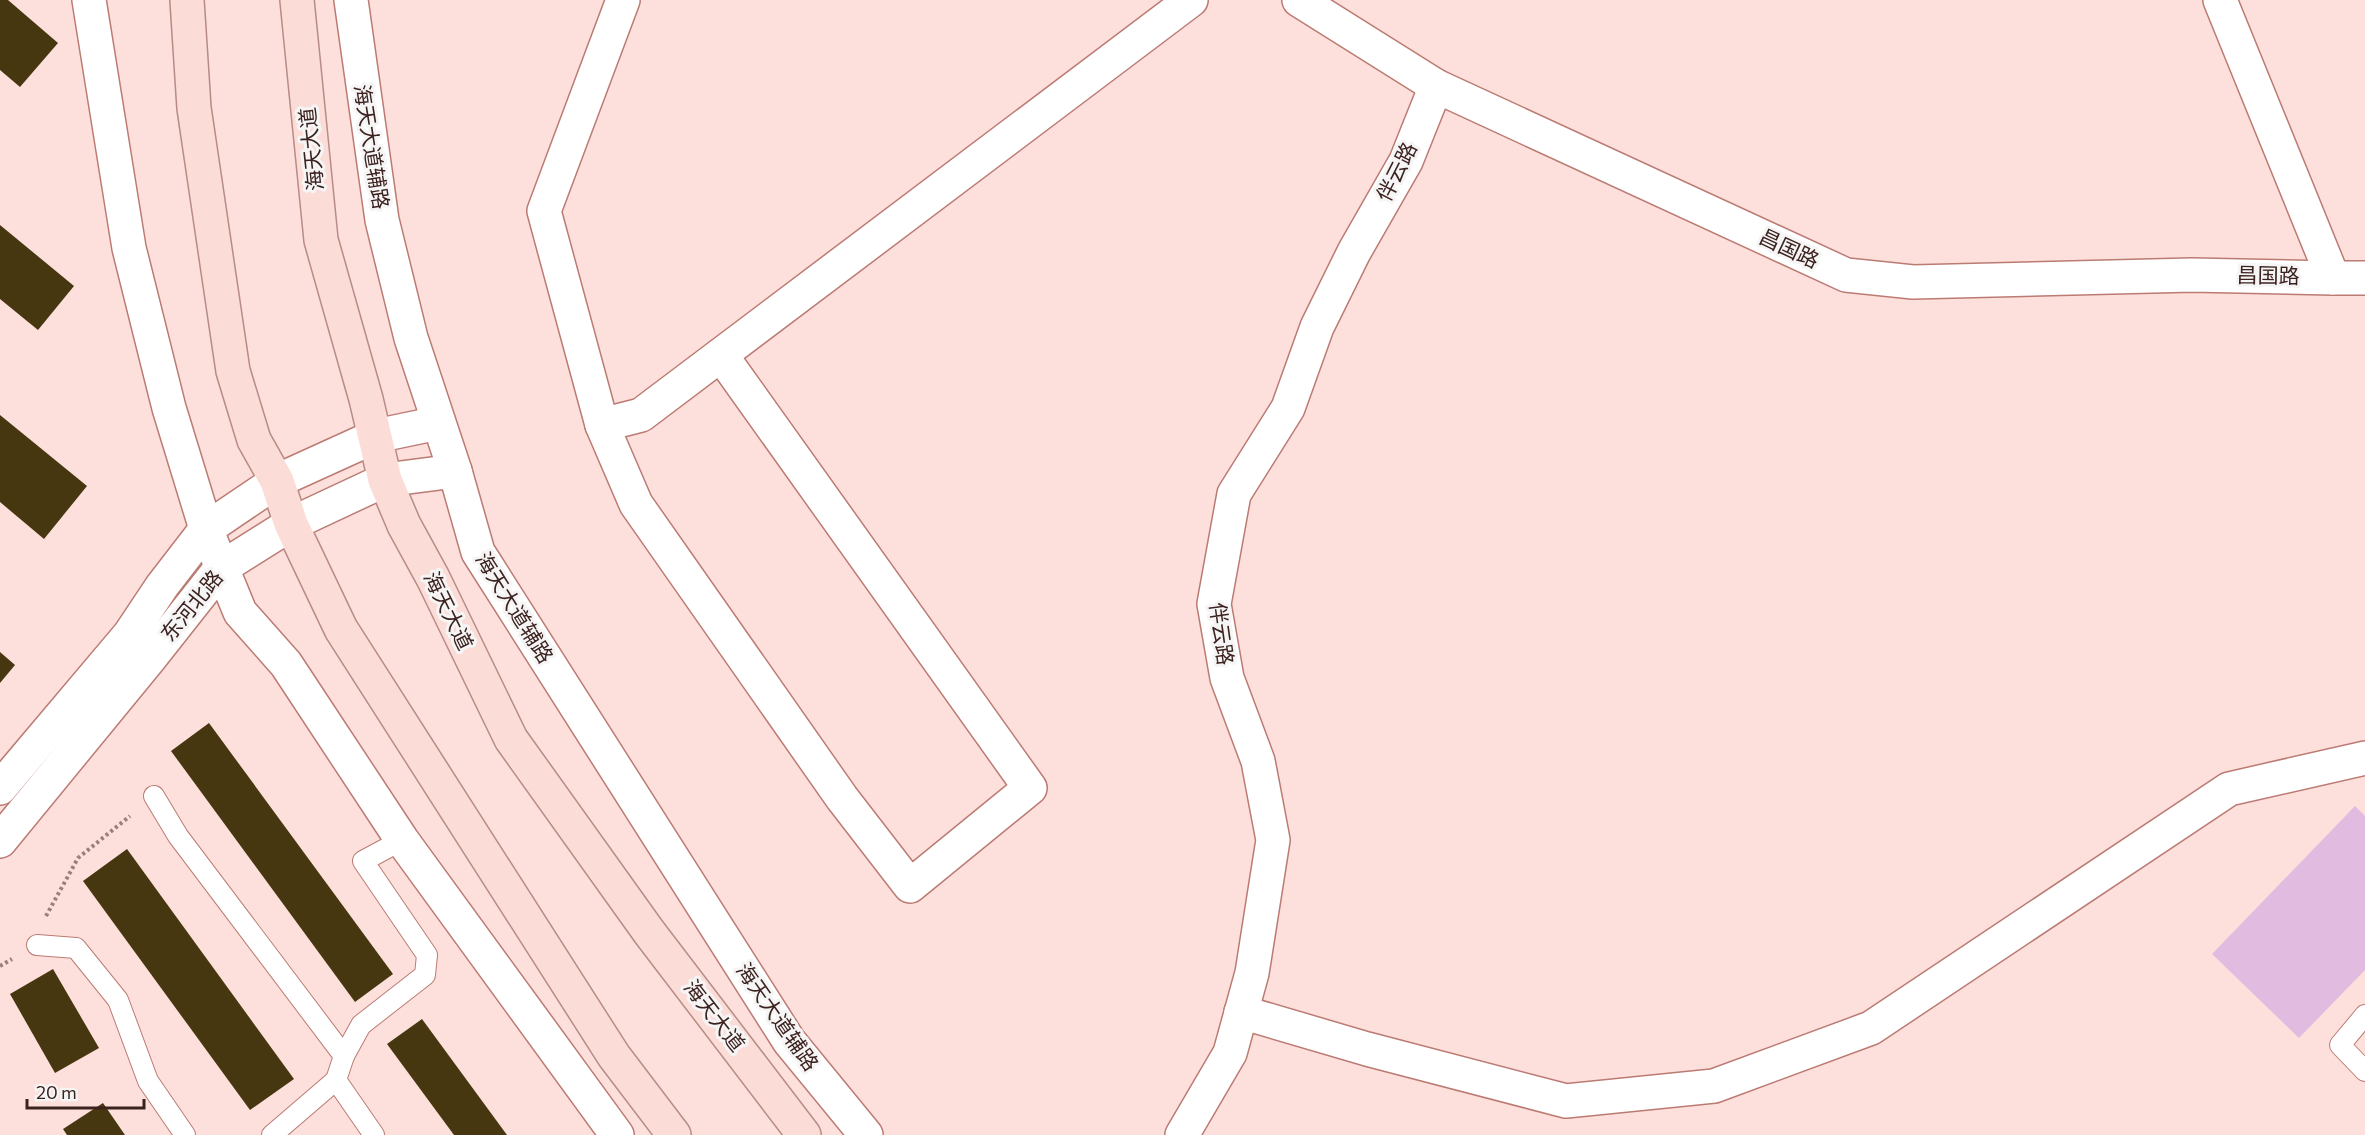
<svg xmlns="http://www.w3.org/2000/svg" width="2365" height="1135" viewBox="0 0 2365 1135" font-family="Commissioner,'Noto Sans SC',sans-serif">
  <rect width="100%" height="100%" fill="#fde0dc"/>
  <!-- green -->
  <polygon fill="#e1bce0" points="2355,806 2365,816 2365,970 2299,1038 2212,954"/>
  <!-- building -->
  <g fill="#463710">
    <polygon points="0,0 8,0 58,43 20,87 0,70"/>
    <polygon points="0,225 74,286 38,330 0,299"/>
    <polygon points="0,415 87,486 44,539 0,502"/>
    <polygon points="0,652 15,665 0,683"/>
    <polygon points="209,723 393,974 355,1002 171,751"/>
    <polygon points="127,849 294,1079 250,1110 83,881"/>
    <polygon points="53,969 99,1048 55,1073 10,994"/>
    <polygon points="422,1019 507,1135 454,1135 387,1044"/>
    <polygon points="103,1103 125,1135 67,1135 63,1129"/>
  </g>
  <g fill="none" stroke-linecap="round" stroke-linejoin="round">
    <defs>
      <g id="lane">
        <polyline points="154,796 178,836 344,1056 336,1080 374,1135"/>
        <polyline points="37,945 76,948 118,1000 148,1081 185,1135"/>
        <polyline points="2365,1015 2340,1045 2365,1071"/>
        <polyline points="344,1056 361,1025 425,975 427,955 363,861 402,840"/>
        <polyline points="272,1135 336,1080"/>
      </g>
      <g id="street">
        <polyline points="89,0 129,248 169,408 206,529 240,612 286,664 402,840 617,1135"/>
        <polyline points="351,0 382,220 411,338 455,471 478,552 789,1041 866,1135"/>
        <polyline points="623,0 544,211 602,425 641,415 1191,0"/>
        <polyline points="2220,0 2333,278 2365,278"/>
        <polyline points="602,425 636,504 842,798 910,886 1030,788 721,355"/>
        <polyline points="1241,1012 1367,1049 1566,1101 1714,1086 1871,1028 2229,789 2365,758"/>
        <polyline points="1182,1135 1230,1053 1252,973 1273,840 1258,761 1227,678 1214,604 1234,494 1288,408 1317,327 1354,252 1406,161 1436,86"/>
      </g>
      <g id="secondary">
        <polyline points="1299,0 1436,86 1846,275 1913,282 2192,275 2333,278"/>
        <polyline points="0,788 130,634 162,586 206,529 277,481 376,436 438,423"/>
        <polyline points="0,841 150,658 221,568 291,524 385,480 455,471"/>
      </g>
      <g id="primary">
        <polyline points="187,0 194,108 233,371 254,440 277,481 291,524 341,629 614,1056 674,1135"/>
        <polyline points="297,0 321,240 366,399 385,480 404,525 433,578 511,739 649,932 804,1135"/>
      </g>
    </defs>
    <!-- lane casing -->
    <use href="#lane" stroke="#bb7b73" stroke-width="22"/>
    <!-- street casing -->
    <use href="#street" stroke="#bb7b73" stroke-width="36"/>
    <!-- secondary casing -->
    <use href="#secondary" stroke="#bb7b73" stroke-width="36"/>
    <!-- primary casing -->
    <use href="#primary" stroke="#b78b86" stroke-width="36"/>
    <!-- path -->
    <g stroke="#9a7f7b" stroke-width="4" stroke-dasharray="3 3" stroke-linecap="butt">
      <polyline points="46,916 78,858 130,816"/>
      <polyline points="0,966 12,959"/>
    </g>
    <!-- lane -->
    <use href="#lane" stroke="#fff" stroke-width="20"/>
    <!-- street -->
    <use href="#street" stroke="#fff" stroke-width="33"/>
    <!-- secondary -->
    <use href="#secondary" stroke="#fff" stroke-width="33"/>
    <!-- primary -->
    <use href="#primary" stroke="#fbdcd7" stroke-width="33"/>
  </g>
  <g text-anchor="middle" stroke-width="6" stroke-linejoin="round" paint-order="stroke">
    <!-- street labels -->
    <g font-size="21" fill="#3c221f" stroke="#f5f5f5">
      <text transform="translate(371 147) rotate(81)" y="7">海天大道辅路</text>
      <text transform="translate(312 149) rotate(-96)" y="7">海天大道</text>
      <text transform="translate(1397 172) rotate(-63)" y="7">伴云路</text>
      <text transform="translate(1789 249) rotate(25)" y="7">昌国路</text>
      <text transform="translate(2268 276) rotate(1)" y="7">昌国路</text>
      <text transform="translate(192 606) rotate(-51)" y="7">东河北路</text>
      <text transform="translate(514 608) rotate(58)" y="7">海天大道辅路</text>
      <text transform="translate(448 611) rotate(64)" y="7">海天大道</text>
      <text transform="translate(1221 634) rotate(82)" y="7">伴云路</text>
      <text transform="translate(714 1016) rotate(52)" y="7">海天大道</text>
      <text transform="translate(777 1017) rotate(55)" y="7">海天大道辅路</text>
    </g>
  </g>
  <!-- scale -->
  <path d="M27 1099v9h117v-9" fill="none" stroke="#3c221f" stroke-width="3"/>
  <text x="36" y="1099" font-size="18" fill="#3c221f" stroke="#f5f5f5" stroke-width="4.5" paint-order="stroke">20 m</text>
</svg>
